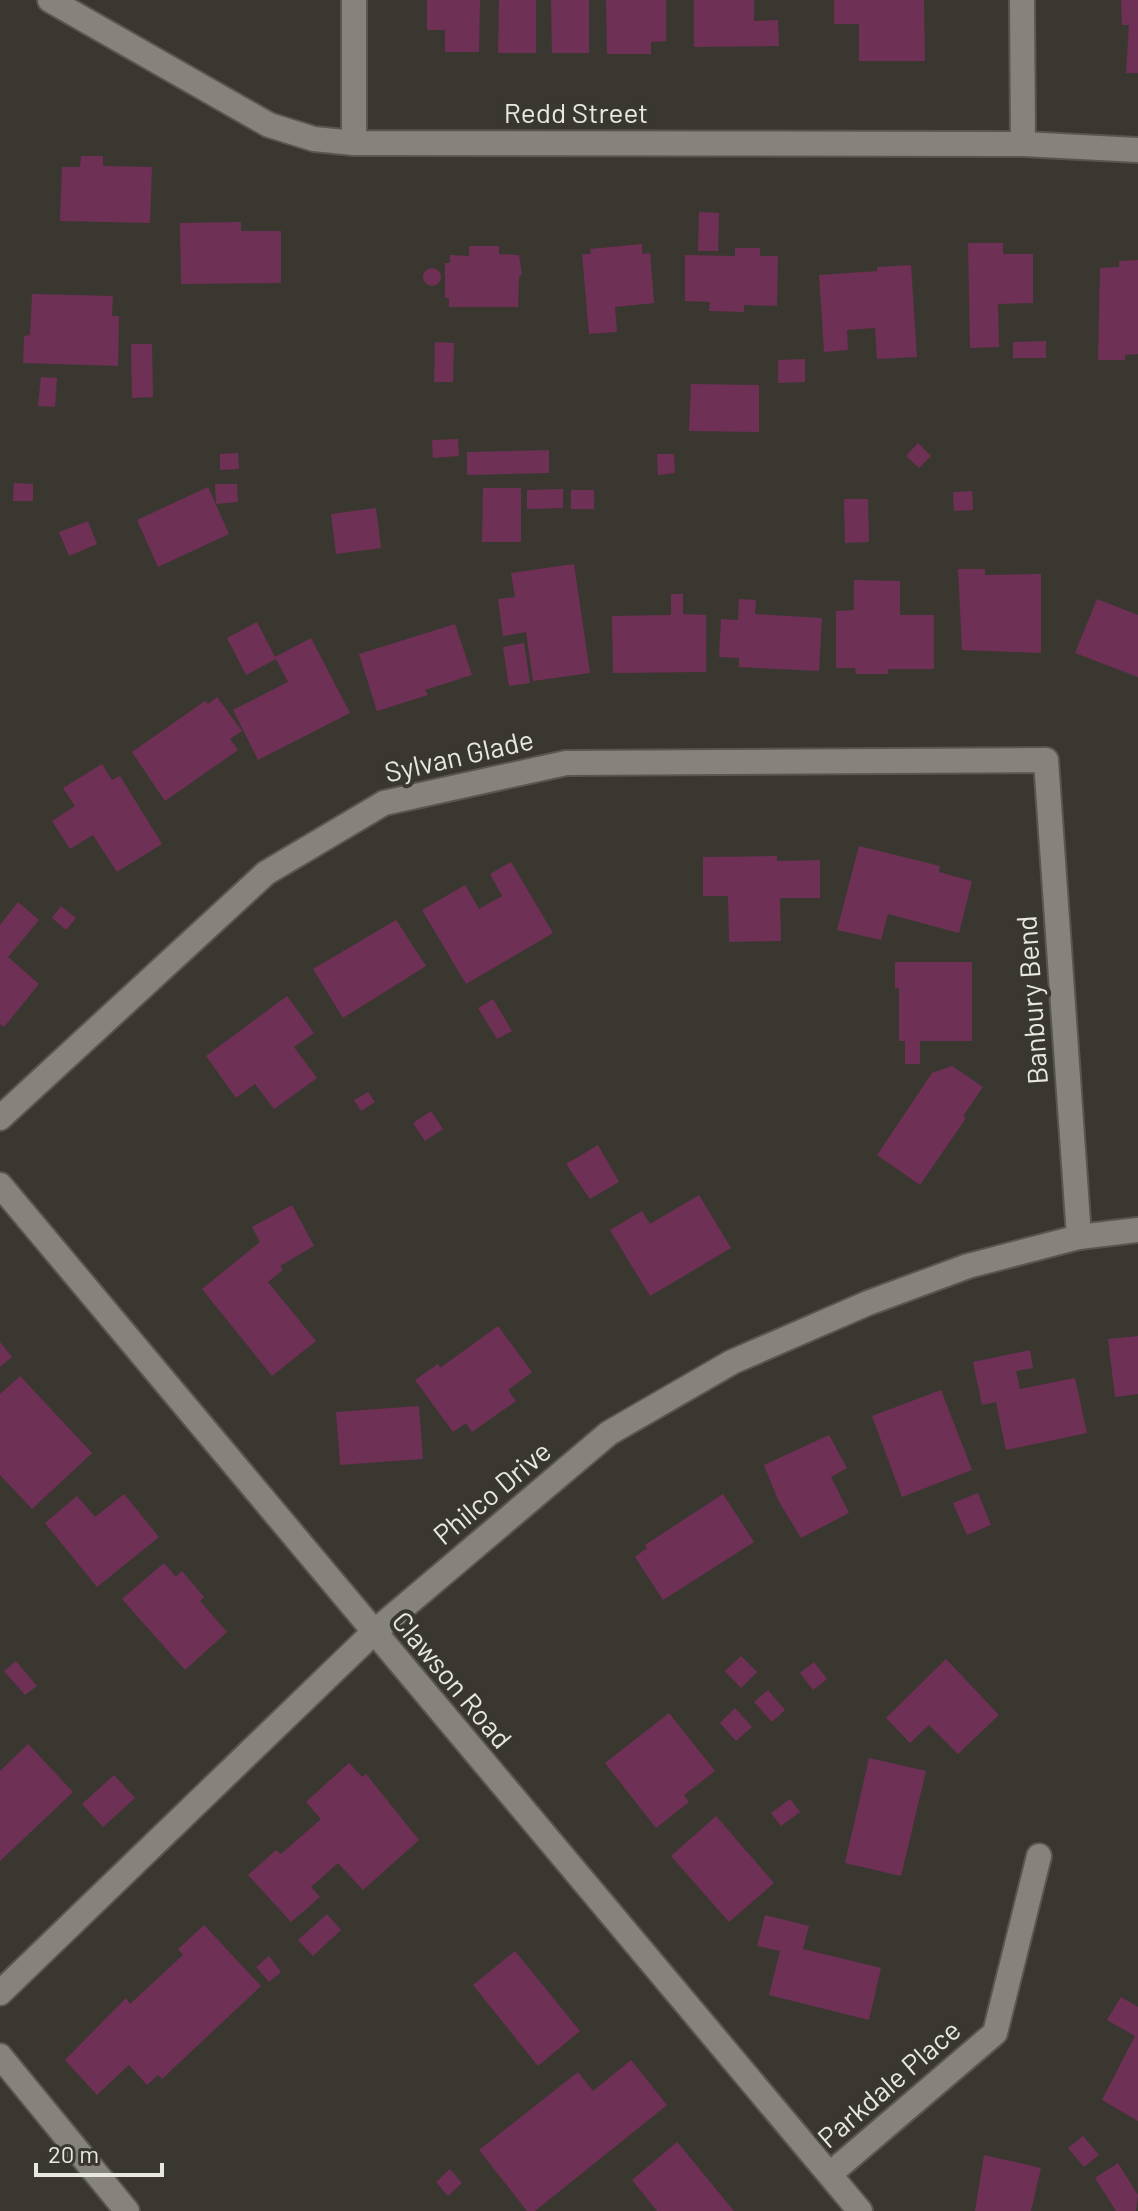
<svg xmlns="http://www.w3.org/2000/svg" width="1138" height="2211" viewBox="0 0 1138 2211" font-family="Barlow,sans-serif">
  <rect width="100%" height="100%" fill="#3a3731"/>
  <!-- building -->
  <g fill="#6f3055">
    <polygon points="427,0 480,0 479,52 445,52 445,30 427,30"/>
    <polygon points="499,0 536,0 536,53 498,53"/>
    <polygon points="551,0 589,0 589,53 552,53"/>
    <polygon points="606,0 666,0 666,41 651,42 651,54 607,54"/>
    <polygon points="694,0 754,0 754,21 778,20 779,46 694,47"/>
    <polygon points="834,0 924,0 925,61 859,61 859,24 834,24"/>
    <polygon points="1121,0 1138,0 1138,73 1126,73 1129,25 1122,25"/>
    <polygon points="81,156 103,156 103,166 152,167 150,223 60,221 62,167 80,167"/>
    <polygon points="699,212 719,213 718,251 698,251"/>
    <polygon points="241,222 241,231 281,231 281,283 181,284 180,223"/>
    <polygon points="968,243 1003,243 1003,254 1033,254 1033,303 998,304 999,347 970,348"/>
    <polygon points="642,244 642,254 650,253 654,303 615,307 617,332 589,334 582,254 591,254 590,249"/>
    <polygon points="469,246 499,246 499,254 519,255 522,274 519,277 518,307 449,307 449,298 445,298 445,263 450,263 450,255 469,256"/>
    <polygon points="735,248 760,248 760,256 778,256 777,306 744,305 744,312 709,311 710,302 685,301 685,255 735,256"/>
    <polygon points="1138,260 1138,354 1125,355 1125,360 1098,360 1100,268 1119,267 1119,261"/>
    <polygon points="911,265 917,357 877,359 875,328 847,330 848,350 824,352 819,275 877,271 877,267"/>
    <circle cx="432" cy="277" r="9"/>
    <polygon points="32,294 113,296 112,316 119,316 118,366 23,363 24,336 30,335"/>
    <polygon points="1046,341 1046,358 1013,358 1013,342"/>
    <polygon points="435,342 454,343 453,382 434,382"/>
    <polygon points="131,344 152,344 153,397 132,398"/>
    <polygon points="805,359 805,382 778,383 778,360"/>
    <polygon points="41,377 57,378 55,407 38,406"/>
    <polygon points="691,384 759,385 759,432 689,431"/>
    <polygon points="458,439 459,456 433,458 432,440"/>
    <polygon points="918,443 931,456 919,468 906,456"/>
    <polygon points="549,450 549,473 467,475 467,452"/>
    <polygon points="238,453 239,469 220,470 220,454"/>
    <polygon points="657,454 674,454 675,473 658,475"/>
    <polygon points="14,483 33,484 33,501 13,501"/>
    <polygon points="215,484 237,484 238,502 216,504"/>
    <polygon points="208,487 229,534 158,567 137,520"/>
    <polygon points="483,488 521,488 521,542 482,542"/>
    <polygon points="563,489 563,508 527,509 527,490"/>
    <rect x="571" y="490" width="23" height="19"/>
    <polygon points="972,491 973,510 954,511 953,492"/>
    <polygon points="844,499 868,499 869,542 845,543"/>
    <polygon points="376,508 381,548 336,554 331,514"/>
    <polygon points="88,521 97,544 69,556 59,532"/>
    <polygon points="574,564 590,673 533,681 526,632 503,636 498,599 515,597 511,573"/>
    <polygon points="958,569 985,569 985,575 1041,574 1041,653 962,650"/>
    <polygon points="854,580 900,581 900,615 934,615 934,669 888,669 888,674 856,674 855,668 836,668 836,611 854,610"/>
    <polygon points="671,594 683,594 683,614 706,615 706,672 613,673 612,616 671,615"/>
    <polygon points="739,599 756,600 755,614 822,618 819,671 739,667 739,658 719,657 721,619 738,620"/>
    <polygon points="1097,599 1138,615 1138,677 1075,653"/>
    <polygon points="257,622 275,657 311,638 350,713 258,760 233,710 288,682 276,659 246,675 227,638"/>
    <polygon points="455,624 472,675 425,690 428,695 377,711 359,654"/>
    <polygon points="524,643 530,683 509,686 503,647"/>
    <polygon points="217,697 242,731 230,739 238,750 165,801 132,752 205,701 208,704"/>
    <polygon points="102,764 112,780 120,776 162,844 117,872 93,835 70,849 52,821 75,806 63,788"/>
    <polygon points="859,846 940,866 939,872 972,881 959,933 888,914 881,940 837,930"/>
    <polygon points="777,856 777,861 820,860 820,898 780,898 781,941 729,942 728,896 703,896 703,857"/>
    <polygon points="511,862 553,933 466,984 422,910 465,885 479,909 502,896 490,874"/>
    <polygon points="18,902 39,920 8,957 39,984 4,1027 0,1024 0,925"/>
    <polygon points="61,906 76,918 66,930 52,918"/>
    <polygon points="396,920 426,966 343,1018 313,969"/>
    <polygon points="895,962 972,962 972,1041 920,1041 920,1064 905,1064 905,1041 899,1041 899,988 895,988"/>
    <polygon points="287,996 314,1033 294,1047 317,1078 274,1109 255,1084 236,1098 206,1056"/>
    <polygon points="493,999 512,1031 497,1039 478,1008"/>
    <polygon points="952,1066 983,1087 963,1116 966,1118 920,1185 877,1155 932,1073"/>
    <polygon points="368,1092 375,1102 361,1111 354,1100"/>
    <polygon points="431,1111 443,1129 425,1141 413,1123"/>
    <polygon points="598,1145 619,1182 590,1199 566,1164"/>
    <polygon points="699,1195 731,1248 650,1296 610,1230 642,1211 650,1224"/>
    <polygon points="292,1205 314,1246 280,1266 283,1270 268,1282 316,1341 272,1376 202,1289 260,1242 252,1227"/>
    <polygon points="498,1326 532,1372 508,1390 516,1401 472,1432 466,1423 453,1432 415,1380 438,1364 440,1368"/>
    <polygon points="1138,1336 1138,1394 1115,1397 1108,1339"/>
    <polygon points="0,1342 12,1357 0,1367"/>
    <polygon points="1030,1350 1033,1368 1016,1371 1020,1389 1075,1378 1087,1433 1006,1450 996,1402 982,1405 973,1362"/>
    <polygon points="20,1376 92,1453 32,1509 0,1475 0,1394"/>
    <polygon points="941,1390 972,1470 902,1497 872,1416"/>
    <polygon points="419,1406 423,1459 340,1465 336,1412"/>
    <polygon points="829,1435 847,1468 831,1477 849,1513 801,1538 778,1500 764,1465"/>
    <polygon points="978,1493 991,1525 967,1535 953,1503"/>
    <polygon points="124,1494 159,1537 97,1587 45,1523 77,1496 95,1517"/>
    <polygon points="723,1494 754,1542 663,1600 635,1557 647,1548 645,1545"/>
    <polygon points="164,1563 176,1577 182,1571 204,1597 200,1601 227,1632 185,1670 122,1599"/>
    <polygon points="741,1656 757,1672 741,1688 725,1671"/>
    <polygon points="946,1659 999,1715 958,1754 929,1725 910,1743 886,1718"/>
    <polygon points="16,1661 37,1686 25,1695 4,1671"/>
    <polygon points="814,1662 827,1679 813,1690 800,1673"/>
    <polygon points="768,1690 785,1710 772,1722 754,1702"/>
    <polygon points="735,1708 752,1727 736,1741 720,1723"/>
    <polygon points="669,1713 715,1771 684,1795 689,1802 656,1828 605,1763"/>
    <polygon points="28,1744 73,1792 0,1861 0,1771"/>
    <polygon points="869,1758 926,1771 901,1876 845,1863"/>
    <polygon points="349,1763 362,1777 366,1774 419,1840 363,1890 338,1863 311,1887 320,1897 291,1922 248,1875 276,1850 281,1854 321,1819 306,1802"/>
    <polygon points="114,1775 135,1798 103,1827 82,1804"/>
    <polygon points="790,1799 800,1812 781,1826 771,1813"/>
    <polygon points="716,1816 774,1883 729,1922 671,1856"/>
    <polygon points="327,1914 341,1930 313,1956 298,1940"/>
    <polygon points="765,1915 809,1926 803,1949 881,1968 869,2020 769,1995 780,1951 757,1946"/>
    <polygon points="204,1925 261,1986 162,2079 158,2075 147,2085 129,2065 97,2095 65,2060 126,1998 130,2004 183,1955 178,1949"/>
    <polygon points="515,1951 580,2031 538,2066 473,1985"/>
    <polygon points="269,1956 281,1972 269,1982 256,1967"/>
    <polygon points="1121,1997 1138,2007 1138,2121 1102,2100 1135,2036 1107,2020"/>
    <polygon points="631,2060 667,2105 535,2211 527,2211 479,2150 578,2072 593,2091"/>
    <polygon points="1083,2136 1099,2155 1084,2167 1068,2148"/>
    <polygon points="677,2142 683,2149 734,2211 657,2211 632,2180"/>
    <polygon points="984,2155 1041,2168 1031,2211 975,2211"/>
    <polygon points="1118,2163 1138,2195 1136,2211 1116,2211 1095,2178"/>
    <polygon points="450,2169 462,2183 448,2196 436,2182"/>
  </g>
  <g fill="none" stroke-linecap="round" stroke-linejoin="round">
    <defs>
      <g id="street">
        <polyline points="1022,0 1023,144"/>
        <polyline points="354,143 354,0"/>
        <polyline points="0,1118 266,873 384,803 566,763 1046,760 1079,1237"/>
        <polyline points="0,1185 860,2211"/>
        <polyline points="0,1993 373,1633 609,1433 732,1362 868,1303 968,1266 1079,1237 1138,1230"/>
        <polyline points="0,2056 127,2211"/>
        <polyline points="830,2174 995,2033 1039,1856"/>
      </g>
      <polyline id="secondary" points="50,0 269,125 314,139 354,143 1023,144 1138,150"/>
    </defs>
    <!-- street casing -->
    <use href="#street" stroke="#595651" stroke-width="28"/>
    <!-- secondary casing -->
    <use href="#secondary" stroke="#595651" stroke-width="28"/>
    <!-- street -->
    <use href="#street" stroke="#86837c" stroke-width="24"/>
    <!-- secondary -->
    <use href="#secondary" stroke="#86837c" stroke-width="24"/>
  </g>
  <g text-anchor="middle" stroke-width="8" stroke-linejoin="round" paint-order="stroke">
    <!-- street labels -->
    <g font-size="28" fill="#e8e7e2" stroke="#3a3731">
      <text x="576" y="123">Redd Street</text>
      <text transform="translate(459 756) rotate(-13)" y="10">Sylvan Glade</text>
      <text transform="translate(1032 1000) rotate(-94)" y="10">Banbury Bend</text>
      <text transform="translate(492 1493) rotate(-40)" y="10">Philco Drive</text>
      <text transform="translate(452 1680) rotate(50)" y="10">Clawson Road</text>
      <text transform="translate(889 2084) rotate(-41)" y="10">Parkdale Place</text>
    </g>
  </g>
  <!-- scale -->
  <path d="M36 2163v12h126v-12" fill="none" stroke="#e8e7e2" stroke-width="4"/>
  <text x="48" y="2163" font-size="24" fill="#e8e7e2" stroke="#3a3731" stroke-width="6" paint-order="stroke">20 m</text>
</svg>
